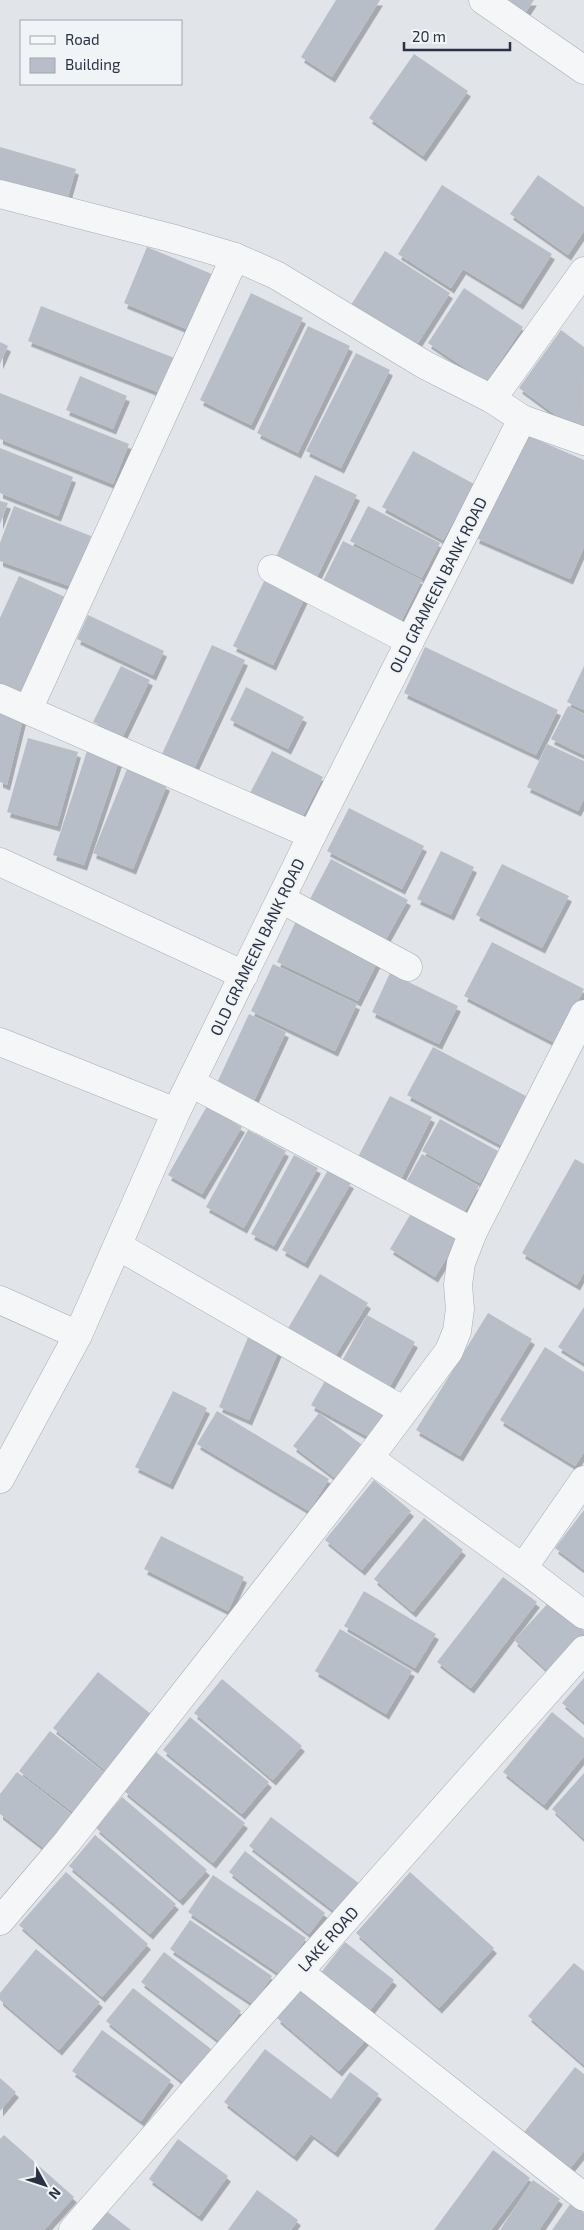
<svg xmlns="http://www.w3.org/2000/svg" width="584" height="2230" viewBox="0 0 584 2230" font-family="'Exo 2',sans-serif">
  <defs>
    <filter id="shadow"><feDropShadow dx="3" dy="5.5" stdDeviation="0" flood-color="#0004"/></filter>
  </defs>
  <rect width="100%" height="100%" fill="#e1e5ea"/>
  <!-- building -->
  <g fill="#b8bec7" filter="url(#shadow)">
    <polygon points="336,0 380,0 332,77 301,57"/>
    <polygon points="507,0 534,0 526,12"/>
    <polygon points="414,54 468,91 423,156 369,118"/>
    <polygon points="0,147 76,169 66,204 0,185"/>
    <polygon points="538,175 584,207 584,231 568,255 510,214"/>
    <polygon points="442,185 552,254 520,304 463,269 451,288 398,254"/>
    <polygon points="147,247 219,277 196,333 124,303"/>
    <polygon points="385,251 450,293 416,346 351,305"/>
    <polygon points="464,288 523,327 486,382 428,343"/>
    <polygon points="251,293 303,318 251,425 200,400"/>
    <polygon points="41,306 177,359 163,394 28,341"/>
    <polygon points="308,326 350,346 298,453 257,433"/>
    <polygon points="561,330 584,347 583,435 519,388"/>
    <polygon points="0,342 8,346 0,364"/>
    <polygon points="356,353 390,370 341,468 306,451"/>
    <polygon points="80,376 127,396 113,429 66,410"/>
    <polygon points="0,393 129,444 113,484 0,439"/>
    <polygon points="522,433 584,460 584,547 570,579 476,538"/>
    <polygon points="0,448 73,477 58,516 0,493"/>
    <polygon points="413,451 474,484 443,540 382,507"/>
    <polygon points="315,475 357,495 317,577 276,557"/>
    <polygon points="0,501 8,503 0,524"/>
    <polygon points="14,506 91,536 72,587 0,561 0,543"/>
    <polygon points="368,506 440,543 422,578 350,541"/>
    <polygon points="343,541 422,580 400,624 321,585"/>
    <polygon points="19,576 65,597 21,696 0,686 0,618"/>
    <polygon points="266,577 306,595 273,665 233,646"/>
    <polygon points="88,615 164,651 153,675 77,639"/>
    <polygon points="212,645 245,660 194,769 162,754"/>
    <polygon points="425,647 558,710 536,755 404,693"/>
    <polygon points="121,666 150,680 123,736 93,722"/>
    <polygon points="584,666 584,710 567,702"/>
    <polygon points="246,687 304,717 288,749 230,720"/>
    <polygon points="568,706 584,714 584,755 551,739"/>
    <polygon points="0,709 23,719 7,785 0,782"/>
    <polygon points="28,738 78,752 57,826 7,812"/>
    <polygon points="547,744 584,761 584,799 578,811 527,787"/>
    <polygon points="87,751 119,761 84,865 53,855"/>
    <polygon points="272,751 323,777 300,822 249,795"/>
    <polygon points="127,769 167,785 133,869 93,853"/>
    <polygon points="349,808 424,846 402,889 327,851"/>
    <polygon points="441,851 474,867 451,915 417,899"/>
    <polygon points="331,859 408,900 385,941 309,901"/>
    <polygon points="502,864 569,896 542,948 476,915"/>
    <polygon points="296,921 378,961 358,1001 277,962"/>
    <polygon points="492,942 584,989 557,1044 464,996"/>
    <polygon points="273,964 357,1004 335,1051 251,1011"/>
    <polygon points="390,973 458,1006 439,1044 372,1012"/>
    <polygon points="249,1014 286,1032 253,1103 216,1085"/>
    <polygon points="433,1047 526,1096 501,1145 407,1095"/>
    <polygon points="390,1096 432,1117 401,1179 358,1157"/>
    <polygon points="207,1106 242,1127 202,1194 168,1175"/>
    <polygon points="440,1119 498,1151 480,1183 422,1151"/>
    <polygon points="248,1130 286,1151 244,1228 206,1207"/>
    <polygon points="422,1154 479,1186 462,1216 405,1184"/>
    <polygon points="294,1155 318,1168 274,1246 251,1234"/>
    <polygon points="575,1159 584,1164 584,1272 577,1285 522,1253"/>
    <polygon points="328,1170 351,1183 305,1263 282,1250"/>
    <polygon points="413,1210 459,1238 435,1277 390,1249"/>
    <polygon points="320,1274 368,1303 334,1358 287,1330"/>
    <polygon points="584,1307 584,1363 558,1347"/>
    <polygon points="488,1313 532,1339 460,1456 416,1430"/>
    <polygon points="367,1315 415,1342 389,1388 342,1361"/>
    <polygon points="249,1335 280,1348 249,1420 219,1407"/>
    <polygon points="545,1347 584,1372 584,1452 575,1466 500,1420"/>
    <polygon points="329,1374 392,1410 374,1440 311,1405"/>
    <polygon points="173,1391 207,1408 170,1484 135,1467"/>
    <polygon points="217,1411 329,1479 309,1511 197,1444"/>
    <polygon points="319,1413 365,1447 339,1481 293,1446"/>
    <polygon points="374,1480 411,1511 362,1570 325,1540"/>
    <polygon points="584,1510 584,1570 555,1548"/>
    <polygon points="424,1518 463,1550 413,1612 374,1579"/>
    <polygon points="161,1536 244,1577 228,1611 144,1569"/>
    <polygon points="503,1577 537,1602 471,1688 437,1662"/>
    <polygon points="364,1591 436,1634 415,1668 344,1626"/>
    <polygon points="551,1600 584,1631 584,1634 549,1672 514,1640"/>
    <polygon points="340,1629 412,1671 386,1714 315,1671"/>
    <polygon points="98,1672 151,1714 106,1771 53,1728"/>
    <polygon points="584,1678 584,1722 562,1703"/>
    <polygon points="222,1679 302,1746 273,1780 194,1713"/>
    <polygon points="552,1712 584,1738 584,1756 544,1805 503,1772"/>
    <polygon points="190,1717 269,1782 242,1814 163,1750"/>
    <polygon points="50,1731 105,1773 74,1813 19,1771"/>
    <polygon points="156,1752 245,1823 213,1863 124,1791"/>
    <polygon points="17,1772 71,1814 45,1849 0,1814 0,1794"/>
    <polygon points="584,1773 584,1839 552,1809"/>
    <polygon points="122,1797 207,1870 180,1900 96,1828"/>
    <polygon points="271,1817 360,1884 338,1914 249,1846"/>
    <polygon points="95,1835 176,1904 150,1934 69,1866"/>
    <polygon points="245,1851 325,1913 309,1934 229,1872"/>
    <polygon points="66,1872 148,1944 102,1997 19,1925"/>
    <polygon points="410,1872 494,1948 439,2008 356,1933"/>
    <polygon points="213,1875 306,1938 281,1975 188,1912"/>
    <polygon points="190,1920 272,1976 253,2004 170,1949"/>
    <polygon points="345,1942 394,1980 364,2018 316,1979"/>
    <polygon points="36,1949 100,2002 59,2050 0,2000 0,1993"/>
    <polygon points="164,1952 241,2011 219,2041 141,1982"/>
    <polygon points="574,1963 584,1971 584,2065 528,2016"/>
    <polygon points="308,1983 370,2035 339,2071 277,2018"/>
    <polygon points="133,1988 211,2049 184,2083 106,2021"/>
    <polygon points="102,2030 171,2080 141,2121 72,2071"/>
    <polygon points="265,2049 331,2099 350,2072 379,2094 335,2152 311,2134 294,2156 224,2102"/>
    <polygon points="575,2067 584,2074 584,2151 568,2171 522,2135"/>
    <polygon points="0,2078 16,2092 0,2111"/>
    <polygon points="4,2135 74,2197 44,2230 0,2230 0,2139"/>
    <polygon points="178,2139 228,2176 199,2216 149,2179"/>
    <polygon points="493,2150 530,2178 491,2230 434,2230"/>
    <polygon points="533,2180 560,2199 539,2230 500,2230"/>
    <polygon points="257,2190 298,2220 291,2230 228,2230"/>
    <polygon points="571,2203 584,2213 584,2230 552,2230"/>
    <polygon points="105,2210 131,2230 89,2230"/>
  </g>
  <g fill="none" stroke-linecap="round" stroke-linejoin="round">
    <defs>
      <g id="minor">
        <polyline points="483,0 584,70"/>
        <polyline points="0,194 171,238 235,257 276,275 425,365 492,399 522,419 584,441"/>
        <polyline points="492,399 584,271"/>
        <polyline points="272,569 410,641"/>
        <polyline points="0,698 312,835"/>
        <polyline points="28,710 235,257"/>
        <polyline points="0,862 244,975"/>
        <polyline points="281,899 408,967"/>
        <polyline points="0,1042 176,1112"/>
        <polyline points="191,1083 473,1232"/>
        <polyline points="118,1246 404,1411"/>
        <polyline points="0,1300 78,1335"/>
        <polyline points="369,1458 523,1568"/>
        <polyline points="0,1479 78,1335 176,1112 312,835 522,419"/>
        <polyline points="584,1480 523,1568 584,1615"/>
        <polyline points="0,1921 68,1841 369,1458 449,1351 457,1331 460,1309 458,1285 461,1263 473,1232 584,1014"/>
        <polyline points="299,1972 584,2197"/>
        <polyline points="73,2230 241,2037 584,1650"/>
      </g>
    </defs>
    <!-- minor casing -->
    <use href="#minor" stroke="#a6acb4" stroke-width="29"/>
    <!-- minor -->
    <use href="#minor" stroke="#f4f6f8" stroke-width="28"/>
  </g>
  <g text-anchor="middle" stroke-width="4" stroke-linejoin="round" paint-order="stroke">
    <!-- street labels -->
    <g font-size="16" fill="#293242" stroke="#f1f4f7">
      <text transform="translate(438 585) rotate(-63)" y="6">OLD GRAMEEN BANK ROAD</text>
      <text transform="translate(257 947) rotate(-64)" y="6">OLD GRAMEEN BANK ROAD</text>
      <text transform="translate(328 1939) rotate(-48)" y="6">LAKE ROAD</text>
    </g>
  </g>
  <!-- legend -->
  <rect x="20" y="20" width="162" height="65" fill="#f1f4f7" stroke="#a1a6af"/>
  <rect x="30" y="36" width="25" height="8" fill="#f4f6f8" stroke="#a1a6af"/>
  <text x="65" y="45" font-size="15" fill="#293242">Road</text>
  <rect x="30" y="58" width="25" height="15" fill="#b8bec7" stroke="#a1a6af"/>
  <text x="65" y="70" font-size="15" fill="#293242">Building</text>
  <!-- north arrow -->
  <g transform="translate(45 2185) rotate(130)" stroke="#f1f4f7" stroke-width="4" paint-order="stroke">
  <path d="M0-4L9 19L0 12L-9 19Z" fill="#293242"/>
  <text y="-8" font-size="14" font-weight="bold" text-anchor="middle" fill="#293242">N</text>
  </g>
  <!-- scale -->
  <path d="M404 42v8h106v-8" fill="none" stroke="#293242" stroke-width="2.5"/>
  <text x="412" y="42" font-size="15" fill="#293242" stroke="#f1f4f7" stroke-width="4" paint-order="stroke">20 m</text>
</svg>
